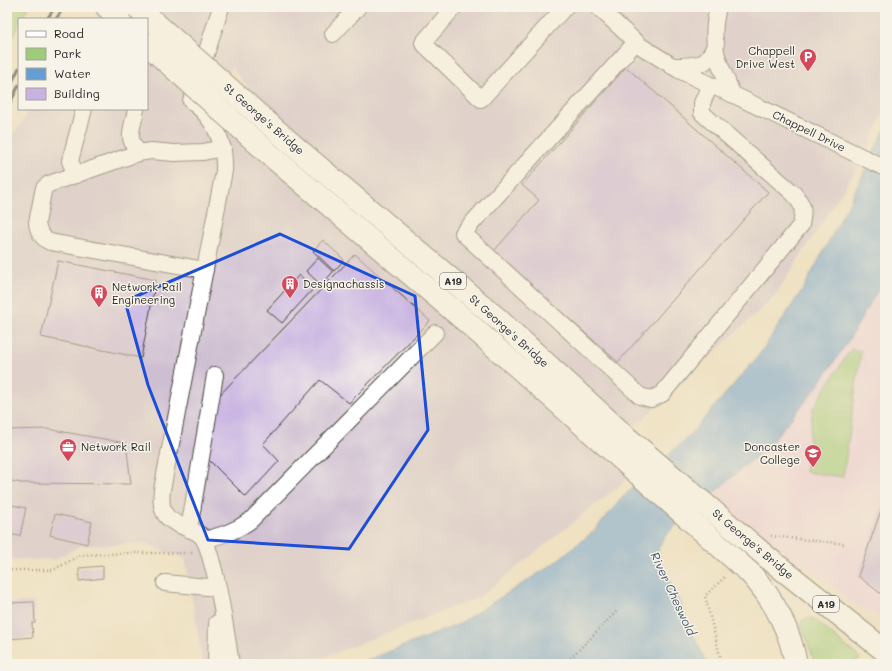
<svg xmlns="http://www.w3.org/2000/svg" width="892" height="671" viewBox="0 0 892 671" font-family="Mali,sans-serif">
  <rect width="100%" height="100%" fill="#f7f3e8"/>
  <filter id="ink" filterUnits="userSpaceOnUse"><feTurbulence type="fractalNoise" baseFrequency=".025" numOctaves="2"/><feDisplacementMap in="SourceGraphic" scale="8" xChannelSelector="R" yChannelSelector="G"/><feConvolveMatrix kernelMatrix="1 2 1 2 8 2 1 2 1" color-interpolation-filters="sRGB"/></filter>
  <filter id="wash" filterUnits="userSpaceOnUse"><feTurbulence type="fractalNoise" baseFrequency=".012" numOctaves="4" result="noise"/><feDisplacementMap in="SourceGraphic" scale="16" xChannelSelector="R" yChannelSelector="G"/><feGaussianBlur stdDeviation="0.9" result="paint"/><feColorMatrix in="noise" values="0 0 0 0 0 0 0 0 0 0 0 0 0 0 0 0 0 1.4 0 .05"/><feComposite in="paint" operator="in"/></filter>
  <g filter="url(#wash)">
    <rect width="100%" height="100%" fill="#efe1c2"/>
    <!-- built -->
    <polygon fill="#f0d0e5" points="885,278 885,620 852,604 824,579 803,566 782,556 712,493 770,444 817,387 848,341"/>
    <!-- industrial -->
    <polygon fill="#cebed2" points="102,7 885,7 885,109 864,158 774,297 625,436 294,146 231,66 228,78 175,63 634,474 478,598 324,657 221,664 203,664 185,559 144,543 80,546 53,560 7,559 7,148 11,138 31,109 147,109 147,19 94,19"/>
    <!-- green -->
    <g fill="#9ecc7a" stroke="#647c52">
      <polygon points="7,7 30,7 25,13 22,19 19,19 19,24 7,49"/>
      <polygon points="851,349 861,351 843,477 805,472 813,408"/>
      <polygon points="807,618 814,619 861,659 848,664 815,664 812,655 801,624 802,621"/>
    </g>
    <!-- water -->
    <polygon fill="#669ed4" stroke="#486480" points="885,129 885,278 848,341 817,387 770,444 670,531 662,540 658,550 660,560 707,664 357,664 457,625 550,566 594,531 622,498 689,436 759,355 804,287 845,211"/>
    <g id="blocks">
      <!-- building -->
      <g fill="#c8b2e2">
        <polygon points="626,67 768,192 618,362 493,252 539,200 522,185"/>
        <polygon points="323,240 344,260 334,271 313,251"/>
        <polygon points="355,254 430,321 349,403 320,380 263,444 279,461 246,497 205,456 212,403"/>
        <polygon points="318,258 333,272 321,285 306,271"/>
        <polygon points="58,261 156,280 141,358 41,337"/>
        <polygon points="299,275 314,288 282,323 267,310"/>
        <polygon points="47,429 126,443 131,484 21,483 7,480 7,430"/>
        <polygon points="885,499 885,597 858,576"/>
        <polygon points="7,504 26,508 20,536 7,534"/>
        <polygon points="55,514 92,522 87,544 50,535"/>
        <polygon points="103,566 103,578 79,581 79,568"/>
        <polygon points="34,602 35,623 32,623 33,637 9,639 7,603"/>
      </g>
    </g>
  </g>
  <g filter="url(#ink)">
    <use href="#blocks" fill-opacity="0" stroke="#484642" stroke-width="1"/>
    <g fill="none" stroke-linecap="round" stroke-linejoin="round">
      <defs>
        <g id="minor">
          <path d="M 221,7 L 191,101 C 196,105 203,110 207,116 C 220,131 225,152 224,171 L 162,490 C 159,517 168,520 191,530 C 197,532 202,535 205,541 C 209,550 211,560 214,570 C 222,601 226,633 231,664"/>
          <polyline points="454,7 423,43 481,99 565,7"/>
          <polyline points="598,7 639,45 679,70 710,85 732,94 885,168"/>
          <path d="M 718,7 C 714,23 713,43 718,59 C 722,71 728,82 732,94"/>
          <polyline points="333,34 358,7"/>
          <path d="M 636,42 L 463,233 L 640,396 L 651,399 L 662,394 L 801,225 C 804,210 804,205 793,193 L 702,113 L 702,103 L 710,85"/>
          <path d="M 672,66 C 681,66 697,66 704,62 C 710,58 713,50 716,43"/>
          <path d="M 136,109 C 135,117 130,130 131,138 C 132,144 136,149 138,153"/>
          <polyline points="76,175 70,161 84,109"/>
          <path d="M 205,270 L 50,242 C 42,238 38,232 37,223 L 43,192 L 44,188 L 49,184 L 138,153 L 151,151 L 174,153 L 203,152 L 223,148"/>
          <polyline points="189,529 215,375"/>
          <path d="M 204,540 C 223,535 236,531 251,520 L 435,333"/>
          <polyline points="165,583 218,588"/>
          <polyline points="216,664 217,623"/>
        </g>
        <g id="highway">
          <polyline points="107,7 120,19"/>
          <polyline points="768,558 885,651"/>
          <path d="M 751,574 C 774,600 790,630 796,664"/>
        </g>
      </defs>
      <!-- minor casing -->
      <use href="#minor" stroke="#484642" stroke-width="18"/>
      <!-- highway casing -->
      <use href="#highway" stroke="#484642" stroke-width="24"/>
      <!-- path -->
      <g stroke="#484642" stroke-width="2.5" stroke-dasharray="1 3" stroke-linecap="butt">
        <polyline points="771,536 846,544"/>
        <polyline points="7,570 53,570 81,555 131,553 193,553"/>
        <polyline points="565,664 617,611"/>
        <polyline points="722,664 705,596 726,576"/>
      </g>
      <!-- minor -->
      <use href="#minor" stroke="#fff" stroke-width="16"/>
      <!-- highway -->
      <use href="#highway" stroke="#fff" stroke-width="22"/>
      <!-- rail -->
      <g stroke="#2b2b2b" stroke-width="3">
        <polyline points="47,19 55,7"/>
        <polyline points="56,19 64,7"/>
        <polyline points="7,92 19,68"/>
        <polyline points="7,109 19,85"/>
      </g>
      <defs>
        <g id="highway-bridge">
          <polyline points="137,7 294,146 499,320 625,436 768,558"/>
          <polyline points="147,44 275,159 468,323 751,574"/>
        </g>
      </defs>
      <!-- highway-bridge casing -->
      <use href="#highway-bridge" stroke="#484642" stroke-width="24" stroke-linecap="butt"/>
      <!-- highway-bridge -->
      <use href="#highway-bridge" stroke="#fff" stroke-width="22"/>
    </g>
  </g>
  <!-- marked area -->
  <path d="M0 0H892V671H0ZM 280,234 L 415,296 L 428,430 L 349,549 L 208,540 L 148,385 L 125,301 Z" fill="#efe1c2" fill-opacity=".55" fill-rule="evenodd"/>
  <path fill="none" stroke="#1d4ed8" stroke-width="3" stroke-linejoin="round" d="M 280,234 L 415,296 L 428,430 L 349,549 L 208,540 L 148,385 L 125,301 Z"/>
  <!-- icons -->
  <defs>
    <symbol id="parking-pin" viewBox="-11 -11 22 30"><path d="M0 17L-7.5 6A9.5 9.5 0 1 1 7.5 6Z" fill="#d1495b" stroke="#f7f3e8"/><path d="M-3.5-5.5H1a3.5 3.5 0 0 1 0 7H-1V5.5H-3.5ZM-1-3.4V-.6H.8a1.4 1.4 0 0 0 0-2.8Z" fill="#fff"/></symbol>
    <symbol id="building-pin" viewBox="-11 -11 22 30"><path d="M0 17L-7.5 6A9.5 9.5 0 1 1 7.5 6Z" fill="#d1495b" stroke="#f7f3e8"/><path d="M-4-6H4V6H1V3H-1V6H-4ZM-2.5-4.3h1.7v1.8h-1.7ZM.8-4.3h1.7v1.8H.8ZM-2.5-1h1.7V.8h-1.7ZM.8-1h1.7V.8H.8Z" fill="#fff"/></symbol>
    <symbol id="office-pin" viewBox="-11 -11 22 30"><path d="M0 17L-7.5 6A9.5 9.5 0 1 1 7.5 6Z" fill="#d1495b" stroke="#f7f3e8"/><path d="M-6-3h4V-5.5h4V-3h4V5H-6ZM-1-4.5V-3h2v-1.5ZM-6 0V1H6V0Z" fill="#fff"/></symbol>
    <symbol id="university-pin" viewBox="-11 -11 22 30"><path d="M0 17L-7.5 6A9.5 9.5 0 1 1 7.5 6Z" fill="#d1495b" stroke="#f7f3e8"/><path d="M0-5L7-2L0 1L-7-2ZM-4 1L0 2.5L4 1V4Q0 6-4 4Z" fill="#fff"/></symbol>
  </defs>
  <g fill-rule="evenodd">
    <use href="#parking-pin" x="798" y="47" width="20" height="27"/>
    <use href="#building-pin" x="280" y="274" width="20" height="27"/>
    <use href="#building-pin" x="89" y="283" width="20" height="27"/>
    <use href="#office-pin" x="58" y="437" width="20" height="27"/>
    <use href="#university-pin" x="803" y="443" width="20" height="27"/>
  </g>
  <g text-anchor="middle" stroke-width="3" stroke-linejoin="round" paint-order="stroke">
    <!-- shield labels -->
    <g fill="#f7f3e8" stroke="#686764" stroke-width="1">
      <rect x="440" y="273" width="26" height="16" rx="3"/>
      <rect x="813" y="596" width="26" height="16" rx="3"/>
    </g>
    <g font-size="10" font-weight="bold" fill="#2b2b2b">
      <text x="453" y="285">A19</text>
      <text x="826" y="608">A19</text>
    </g>
    <!-- poi labels -->
    <g font-size="11" fill="#2b2b2b" stroke="#f7f3e8" text-anchor="start">
      <text x="795" y="55" text-anchor="end">Chappell<tspan x="795" dy="13">Drive West</tspan></text>
      <text x="303" y="288">Designachassis</text>
      <text x="112" y="291">Network Rail<tspan x="112" dy="13">Engineering</tspan></text>
      <text x="81" y="451">Network Rail</text>
      <text x="800" y="451" text-anchor="end">Doncaster<tspan x="800" dy="13">College</tspan></text>
    </g>
    <!-- street labels -->
    <g font-size="11" fill="#2b2b2b" stroke="#f7f3e8">
      <text transform="translate(264 119) rotate(41)" y="4">St George's Bridge</text>
      <text transform="translate(809 131) rotate(26)" y="4">Chappell Drive</text>
      <text transform="translate(509 331) rotate(42)" y="4">St George's Bridge</text>
      <text transform="translate(753 544) rotate(40)" y="4">St George's Bridge</text>
    </g>
    <!-- water labels -->
    <g font-size="12" font-style="italic" fill="#43596f" stroke="#f7f3e8">
      <text transform="translate(673 594) rotate(65)" y="4">River Cheswold</text>
    </g>
  </g>
  <!-- margin -->
  <rect width="892" height="671" fill="none" stroke="#f7f3e8" stroke-width="24"/>
  <!-- legend -->
  <rect x="18" y="18" width="130" height="92" fill="#f7f3e8" stroke="#a5a39c"/>
  <rect x="26" y="31" width="20" height="6" fill="#ffffff" stroke="#a5a39c"/>
  <text x="54" y="38" font-size="12" fill="#2b2b2b">Road</text>
  <rect x="26" y="48" width="20" height="12" fill="#9ecc7a" stroke="#a5a39c"/>
  <text x="54" y="58" font-size="12" fill="#2b2b2b">Park</text>
  <rect x="26" y="68" width="20" height="12" fill="#669ed4" stroke="#a5a39c"/>
  <text x="54" y="78" font-size="12" fill="#2b2b2b">Water</text>
  <rect x="26" y="88" width="20" height="12" fill="#c8b2e2" stroke="#a5a39c"/>
  <text x="54" y="98" font-size="12" fill="#2b2b2b">Building</text>
</svg>
